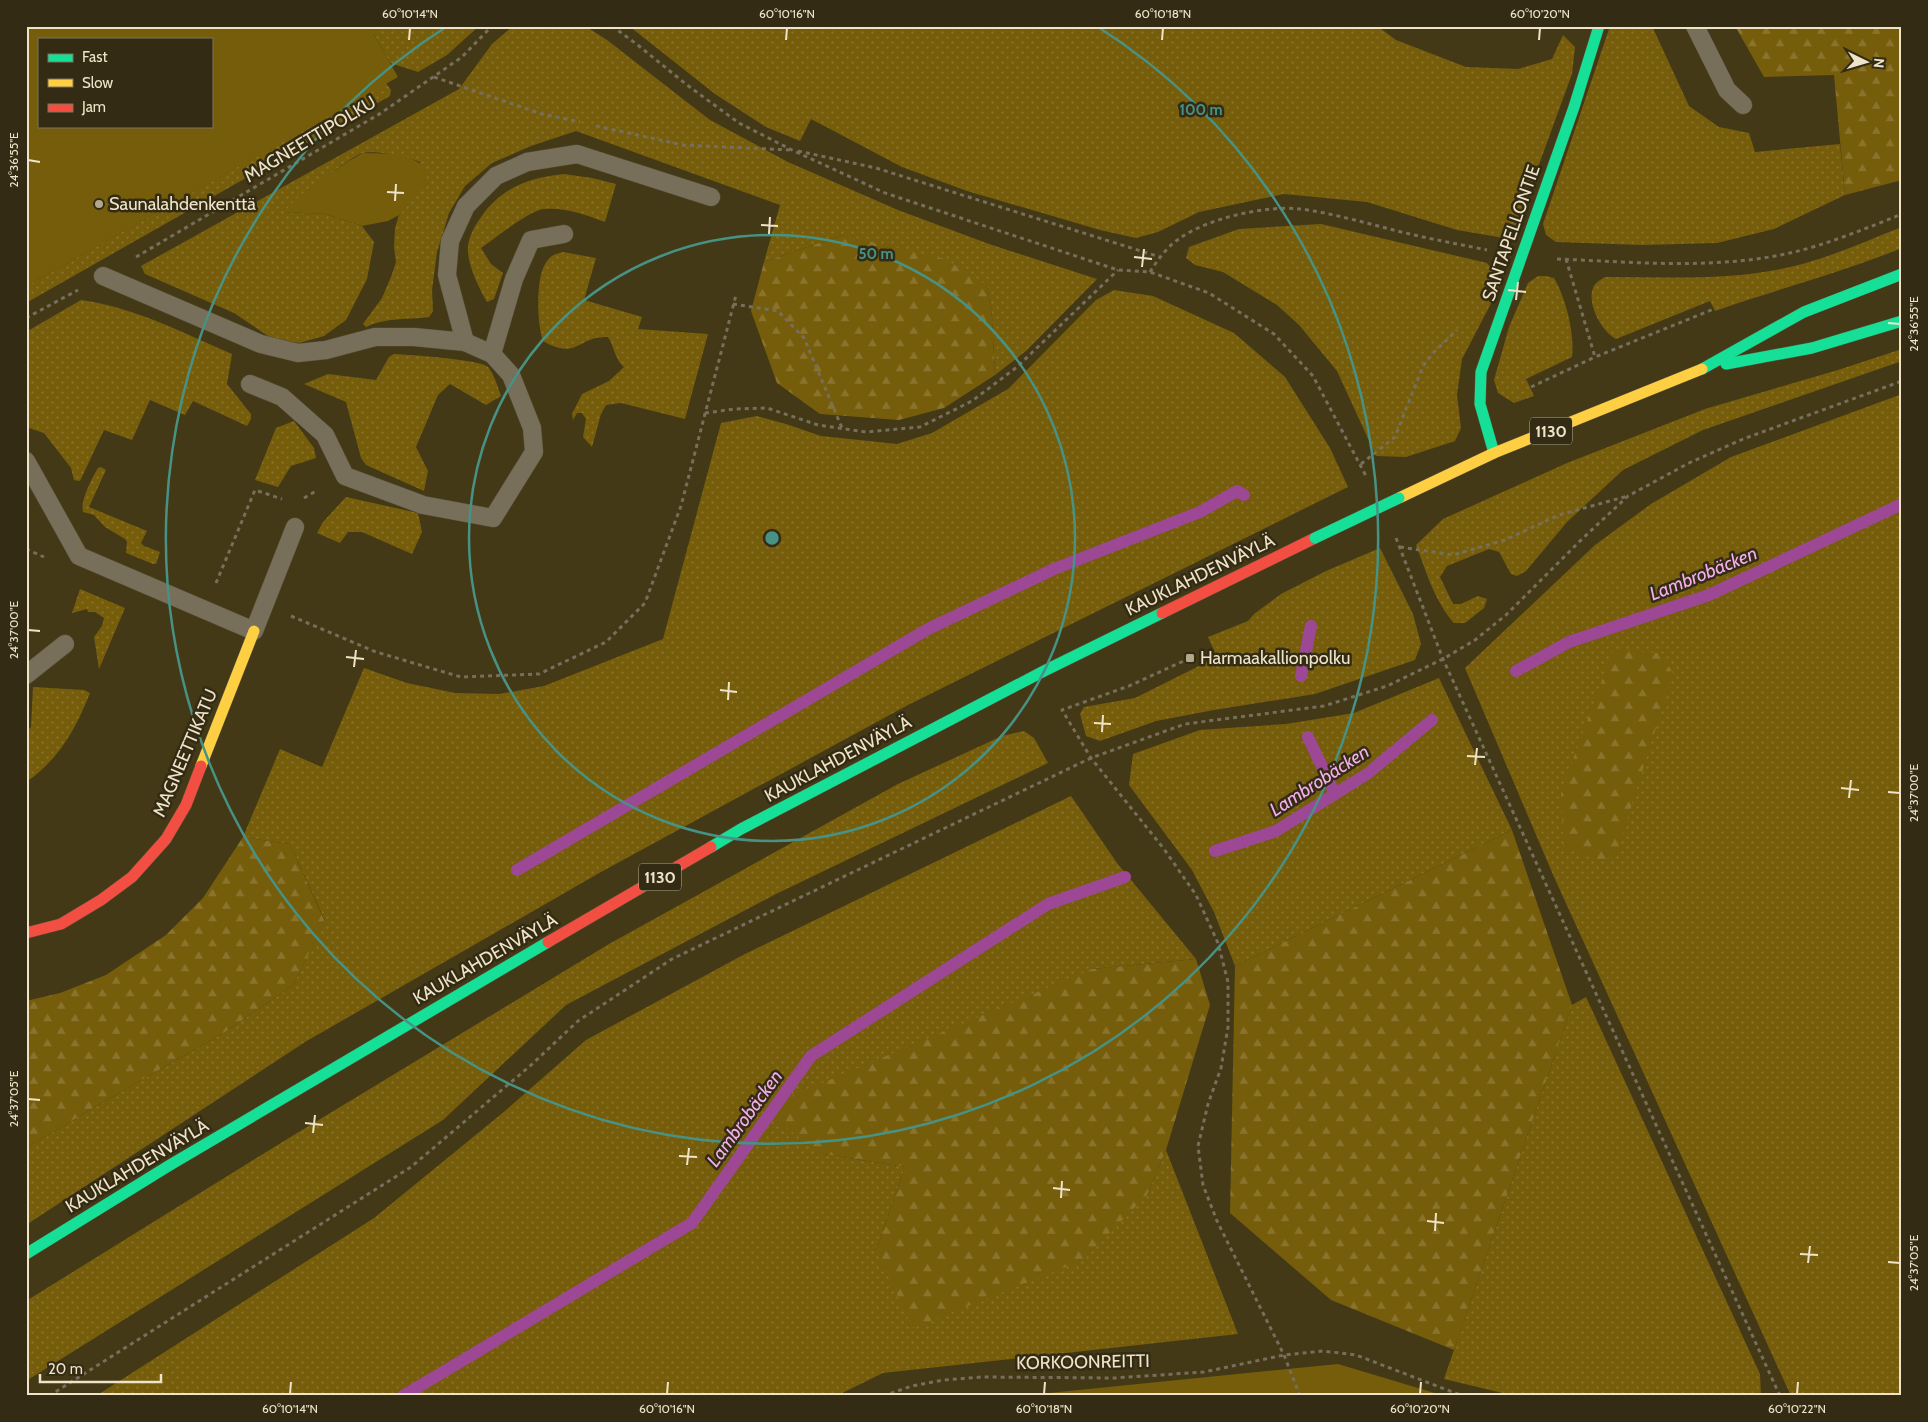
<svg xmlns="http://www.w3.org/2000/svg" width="1928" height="1422" viewBox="0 0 1928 1422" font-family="Cabin,sans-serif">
  <defs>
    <pattern id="grass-dots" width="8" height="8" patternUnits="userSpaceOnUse" patternTransform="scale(1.25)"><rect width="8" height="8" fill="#765d0b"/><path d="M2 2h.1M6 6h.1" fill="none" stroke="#8a742d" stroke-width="1.8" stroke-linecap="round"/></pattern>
    <pattern id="forest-firs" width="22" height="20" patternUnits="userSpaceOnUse" patternTransform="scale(1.25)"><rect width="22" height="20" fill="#765d0b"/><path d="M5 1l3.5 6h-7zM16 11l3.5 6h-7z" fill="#8a742d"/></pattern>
  </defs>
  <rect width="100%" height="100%" fill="#433917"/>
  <!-- grass -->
  <g fill="url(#grass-dots)">
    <polygon points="369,26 479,26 447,55 418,72 390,63"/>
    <path d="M 513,26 L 585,26 L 607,40 L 710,120 L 788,162 L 898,210 L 989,244 L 1097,279 L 1026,351 L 995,375 L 992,317 L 987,285 L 842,235 L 764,262 L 780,205 L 576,131 L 531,146 L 492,163 L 465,186 L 449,213 L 437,252 L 432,290 L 433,311 L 429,317 C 407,320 386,317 366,327 L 363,324 L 382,298 L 391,277 L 396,262 L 394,247 L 395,228 L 399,215 L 410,202 L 420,162 C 408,157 376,150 363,153 C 346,158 301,199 285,212 L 325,214 L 362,226 L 374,242 L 367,279 L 346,320 L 324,336 L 299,343 L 271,338 L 234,313 L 145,274 L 141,266 L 459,89 L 492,44 Z"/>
    <polygon points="629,26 1377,26 1396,40 1466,67 1518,69 1552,59 1563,35 1575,47 1572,74 1530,189 1518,230 1504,238 1457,230 1367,202 1284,194 1199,212 1158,232 1136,238 1100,230 967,191 902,167 811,119 800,141 766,127 715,94"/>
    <polygon points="1610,26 1652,26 1689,106 1719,127 1749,133 1755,152 1840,144 1845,195 1774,229 1717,243 1642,245 1556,242 1546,235 1543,224"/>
    <polygon points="386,83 391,90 390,96 26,303 26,286"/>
    <path d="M 564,174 L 592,178 L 616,184 L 605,222 C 586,215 565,207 544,209 C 530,210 494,239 481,248 L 491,264 L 503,273 L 494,299 L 487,302 C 479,288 469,268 468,252 C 467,240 473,229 479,220 C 500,188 527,178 564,174 Z"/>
    <polygon points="1321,224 1487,263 1499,277 1498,290 1462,359 1457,395 1461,428 1455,441 1406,457 1376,456 1337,371 1299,325 1277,305 1223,272 1195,265 1186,258 1189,247 1239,229"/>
    <path d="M 1902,227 L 1902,248 C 1841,273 1777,289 1715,311 L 1710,301 L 1616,339 C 1601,331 1587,304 1593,288 C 1595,283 1600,280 1605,277 C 1673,277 1743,282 1809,262 C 1840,253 1871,239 1902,227 Z"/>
    <path d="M 563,252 L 596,258 L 584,300 L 642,317 L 638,329 L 708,334 L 685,419 L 621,403 L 606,405 L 601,414 L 592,447 L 583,437 L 586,419 L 582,413 L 577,413 L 573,420 L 572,414 L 582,394 L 609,381 L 624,367 C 615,360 614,346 608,337 C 577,336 578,361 543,341 C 537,324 535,276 547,261 C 551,255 556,254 563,252 Z"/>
    <path d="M 1538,276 L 1546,276 L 1554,278 C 1566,298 1575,335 1572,357 L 1526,379 L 1534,396 L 1514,403 L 1498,393 L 1494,380 L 1509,327 L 1528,283 Z"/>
    <polygon points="1114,290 1153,296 1234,333 1285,377 1330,448 1348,487 908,705 601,872 305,1042 26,1225 26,1148 93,1108 225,1032 293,985 325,921 290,844 243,837 280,749 322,767 364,668 407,683 455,693 499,694 544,686 663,639 721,423 757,416 786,424 821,436 897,444 932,433 1008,389 1096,300"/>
    <path d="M 81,300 C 134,307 183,333 232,354 L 227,384 L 251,414 L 251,419 L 247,426 L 193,401 L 185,415 L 150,400 L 132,440 L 104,430 L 80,481 L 74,480 L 71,468 L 44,433 L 26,427 L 26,332 Z"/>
    <path d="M 1902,349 L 1902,361 L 1703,430 L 1623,470 L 1567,522 L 1526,571 L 1517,576 L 1511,574 L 1499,552 L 1489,549 L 1447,566 L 1440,577 L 1453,604 L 1461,604 L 1478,596 L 1487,599 L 1484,608 L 1465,623 L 1454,623 C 1435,602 1426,571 1416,545 L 1443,519 L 1567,463 L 1705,409 L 1838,370 Z"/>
    <path d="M 394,354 C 409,355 479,359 488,367 C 494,374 498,387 501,396 L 486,405 L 450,384 L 438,395 L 416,447 L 428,471 L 424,491 L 366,465 L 361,458 L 346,402 L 304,384 L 328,374 L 376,380 L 389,357 Z"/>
    <polygon points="1902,394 1902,1396 1791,1396 1554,877 1465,668 1595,545 1651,504 1731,457"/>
    <polygon points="294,421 314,448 316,458 291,466 278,487 255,480 276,428"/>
    <path d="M 101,467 L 106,470 L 89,507 L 147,531 L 141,543 L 144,546 L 160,552 L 156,564 L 153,564 L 126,553 L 127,542 L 125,539 L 105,527 L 94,515 L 83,512 C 80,501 92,478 98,468 Z"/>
    <polygon points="346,497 418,513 422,532 412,554 362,532 348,532 340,543 317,533 323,522"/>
    <polygon points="1380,548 1413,614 1421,644 1415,660 1315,694 1214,710 1156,721 1100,741 1086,736 1080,714 1084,707 1135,698 1217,657 1208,637 1248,621 1254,614 1281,594 1326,571"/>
    <polygon points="80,589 125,608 99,669 94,637 102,626 104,618 95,612 88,612 87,609 72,613"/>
    <polygon points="1439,678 1512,830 1235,966 1214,912 1192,870 1129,785 1133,754 1200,730 1286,724 1354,713"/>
    <path d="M 33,687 L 84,690 L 90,693 C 76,728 59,760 26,782 L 26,732 L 31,727 Z"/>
    <polygon points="1024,731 1034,738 1048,763 776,894 566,1005 443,1120 26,1381 26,1301 284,1141 609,944 898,784 1002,736"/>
    <polygon points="1071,796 1117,863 1196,959 1092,969 823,1154 905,1167 876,1251 1147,1195 1166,1150 1238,1334 883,1373 836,1396 96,1396 374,1218 505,1111 586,1040 743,955"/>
    <polygon points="1586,997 1760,1374 1761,1396 1515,1396 1444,1379 1572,1005"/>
  </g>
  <!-- forest -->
  <g fill="url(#forest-firs)">
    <polygon points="1735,26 1902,26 1902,180 1845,195 1834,75 1764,77"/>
    <polygon points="842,235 945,259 987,285 992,317 995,375 944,408 899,420 820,414 777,383 751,311 764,262"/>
    <polygon points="1613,650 1660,653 1673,673 1617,852 1603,861 1564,849 1561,793"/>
    <polygon points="1512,830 1572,1005 1454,1350 1331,1300 1230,1213 1235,966"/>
    <polygon points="243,837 290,844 325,922 293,985 225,1032 93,1108 26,1148 26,1001 60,993 106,975 166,935 203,898"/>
    <polygon points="1196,959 1210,1005 1166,1150 1147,1195 1083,1260 913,1328 876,1251 905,1167 823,1154 761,1109 1092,969"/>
  </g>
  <!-- park -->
  <g fill="#765d0b" fill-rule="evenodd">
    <path d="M 26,26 L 369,26 L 398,77 L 28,285 L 26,282 ZM 39,39 L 211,39 L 211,126 L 39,126 Z"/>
    <path d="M 363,153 C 388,154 411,151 428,171 L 425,187 L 399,215 L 388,221 L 362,226 L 325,214 L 284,212 L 298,197 L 347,162 Z"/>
    <polygon points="1338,1364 1438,1394 1438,1396 1019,1396"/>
  </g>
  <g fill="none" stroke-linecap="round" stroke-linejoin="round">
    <!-- stream -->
    <g stroke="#9c4894" stroke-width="12">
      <polyline points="1516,671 1569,642 1709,595 1902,504"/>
      <polyline points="1301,676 1311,626"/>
      <polyline points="1308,737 1335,794"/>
      <polyline points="1215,851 1276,831 1367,774 1432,720"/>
      <polyline points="517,870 928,629 1054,569 1200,512 1237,491 1244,495"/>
      <polyline points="403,1396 692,1223 811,1056 1048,904 1125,877"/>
    </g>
    <defs>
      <g id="lane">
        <polyline points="1695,26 1727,90 1743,105"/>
        <polyline points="103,276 261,344 298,353 326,350 375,337 414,337 465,342 492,354 511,375 532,428 534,452 493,518 423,505 345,476 325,435 282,397 250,384"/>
        <polyline points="465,342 447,275 450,241 466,206 496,176 527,162 577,154 711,197"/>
        <polyline points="492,354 514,279 531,240 564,234"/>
        <polyline points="26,461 79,556 254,631 295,527"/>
        <polyline points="26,675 65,644"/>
      </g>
      <g id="fast">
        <polyline points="1726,364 1812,348 1902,321"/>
        <polyline points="1702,369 1804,312 1902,274"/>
        <polyline points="1494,453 1480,404 1481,372 1574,107 1599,26"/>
        <polyline points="711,847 741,829 1044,671 1162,613"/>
        <polyline points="26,1254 170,1165 548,942"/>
      </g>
      <g id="slow">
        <polyline points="1399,498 1494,453 1702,369"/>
        <polyline points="201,766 254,631"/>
      </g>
      <g id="jam">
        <polyline points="1162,613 1315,538"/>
        <polyline points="26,933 61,924 101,900 132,877 166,839 186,805 201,766"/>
        <polyline points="548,942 711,847"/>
      </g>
    </defs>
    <!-- lane casing -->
    <use href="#lane" stroke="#595138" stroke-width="19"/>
    <!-- fast casing -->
    <use href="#fast" stroke="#595138" stroke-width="12"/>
    <!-- slow casing -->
    <use href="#slow" stroke="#595138" stroke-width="12"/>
    <!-- jam casing -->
    <use href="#jam" stroke="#595138" stroke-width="12"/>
    <!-- path -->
    <g stroke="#776f5b" stroke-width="3" stroke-dasharray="4 4" stroke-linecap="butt">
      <polyline points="612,26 639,46 687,85 739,123 792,150 885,193 1118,270 1150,272 1209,293 1274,334 1313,376 1366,476"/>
      <polyline points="434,77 542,114 580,122"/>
      <polyline points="596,126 683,145 790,150"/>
      <polyline points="798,151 876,168 1160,257"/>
      <polyline points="136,257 381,113 462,57 492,26"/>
      <path d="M 1557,259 C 1634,262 1714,270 1790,253 C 1826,245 1867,228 1902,214"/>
      <polyline points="1566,259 1595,357 1714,309"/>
      <path d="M 1150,272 C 1158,259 1168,246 1180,238 C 1209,218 1266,205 1301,209 C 1330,213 1358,221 1386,228 C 1419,237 1453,243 1487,250"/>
      <polyline points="733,304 778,311 804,338 842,428"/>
      <polyline points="26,318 78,290"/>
      <polyline points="1531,387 1595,357"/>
      <polyline points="705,413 735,409 767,408 818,425 866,432 920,427 972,401 1017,367 1118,270"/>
      <polyline points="1361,464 1395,437 1423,366 1434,352 1457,330"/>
      <polyline points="304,498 318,490"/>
      <polyline points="1396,538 1443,659 1780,1396"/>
      <polyline points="1400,547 1453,555 1505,540 1559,515 1628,496"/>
      <polyline points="26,549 44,557"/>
      <polyline points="216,583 255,490 282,499"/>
      <polyline points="291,616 376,652 461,677 539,674 606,642 645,603 681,506 736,295"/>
      <polyline points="1190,658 1129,686 1062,710 1091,758 1164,849 1196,895 1218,943 1228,982 1228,1027 1221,1068 1208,1104 1198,1146 1203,1185 1217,1221 1284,1355 1300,1396"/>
      <polyline points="49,1396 411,1167 530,1066 578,1021 672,959 1091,758 1185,724 1324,706 1387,686 1443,659 1475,640 1506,615 1582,539 1628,496 1689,463 1743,439 1902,381"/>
      <polyline points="883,1396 912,1386 944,1380 982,1377 1115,1378 1204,1372 1284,1355 1323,1351 1356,1355 1463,1396"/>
    </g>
    <!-- lane -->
    <use href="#lane" stroke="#776f59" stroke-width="18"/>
    <!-- fast -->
    <use href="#fast" stroke="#16e098" stroke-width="11"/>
    <!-- slow -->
    <use href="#slow" stroke="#ffcf43" stroke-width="11"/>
    <!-- jam -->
    <use href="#jam" stroke="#f24e42" stroke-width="11"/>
    <defs>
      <polyline id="fast-bridge" points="1315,538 1399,498"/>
    </defs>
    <!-- fast-bridge casing -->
    <use href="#fast-bridge" stroke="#595138" stroke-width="12" stroke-linecap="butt"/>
    <!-- fast-bridge -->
    <use href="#fast-bridge" stroke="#16e098" stroke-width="11"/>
  </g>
  <!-- ticks -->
  <path fill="none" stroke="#efe4c8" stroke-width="2" d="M 409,40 L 410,28M 786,40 L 787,28M 1162,40 L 1163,28M 1539,40 L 1540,28M 28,160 L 40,162M 387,192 L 404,193M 395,201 L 396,184M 761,225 L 778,226M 769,234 L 770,217M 1134,257 L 1152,259M 1142,267 L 1144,249M 1508,290 L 1526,292M 1516,300 L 1518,282M 1888,323 L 1900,324M 28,630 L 40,631M 346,657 L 364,659M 354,667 L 356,650M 720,690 L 737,692M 728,700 L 729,682M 1094,723 L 1111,724M 1102,732 L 1103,715M 1467,756 L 1485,757M 1475,765 L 1477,748M 1841,788 L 1859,790M 1888,792 L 1900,793M 1849,798 L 1851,780M 28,1099 L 40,1100M 305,1123 L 323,1125M 313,1133 L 315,1115M 679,1156 L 697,1157M 687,1165 L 689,1148M 1053,1188 L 1070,1190M 1061,1198 L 1062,1181M 1427,1221 L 1444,1223M 1435,1231 L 1436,1213M 1800,1254 L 1818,1255M 1888,1262 L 1900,1263M 1808,1263 L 1810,1246M 290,1394 L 291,1382M 667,1394 L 668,1382M 1044,1394 L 1045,1382M 1420,1394 L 1421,1382M 1797,1394 L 1798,1382"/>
  <!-- distance rings -->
  <g fill="none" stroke="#479284" stroke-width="2.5">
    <circle cx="772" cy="538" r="303"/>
    <path d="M1098 27A606 606 0 1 1 446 27"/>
  </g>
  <!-- markers -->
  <g fill="#b3a88a" stroke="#332b14" stroke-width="2">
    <circle cx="99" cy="204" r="5"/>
    <rect x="1185" y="653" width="10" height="10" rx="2.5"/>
  </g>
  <g text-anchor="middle" stroke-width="5" stroke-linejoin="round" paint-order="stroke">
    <!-- shield labels -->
    <g fill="#332b14" stroke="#b7ac92" stroke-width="1">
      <rect x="1530" y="417.5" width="42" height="27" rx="4"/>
      <rect x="639" y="863.5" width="42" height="27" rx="4"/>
    </g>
    <g font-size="16" font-weight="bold" fill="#efe4c8">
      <text x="1551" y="437">1130</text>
      <text x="660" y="883">1130</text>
    </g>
    <!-- street labels -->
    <g font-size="18" fill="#efe4c8" stroke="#332b14">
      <text transform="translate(310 139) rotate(-31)" y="6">MAGNEETTIPOLKU</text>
      <text transform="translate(1511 233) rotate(-71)" y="6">SANTAPELLONTIE</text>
      <text transform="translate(1200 575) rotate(-26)" y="6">KAUKLAHDENVÄYLÄ</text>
      <text transform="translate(185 753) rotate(-67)" y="6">MAGNEETTIKATU</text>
      <text transform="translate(838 759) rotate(-28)" y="6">KAUKLAHDENVÄYLÄ</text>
      <text transform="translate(485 959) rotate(-30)" y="6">KAUKLAHDENVÄYLÄ</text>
      <text transform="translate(137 1166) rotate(-31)" y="6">KAUKLAHDENVÄYLÄ</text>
      <text transform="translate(1083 1362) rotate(-1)" y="6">KORKOONREITTI</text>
    </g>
    <!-- poi labels -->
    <g font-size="18" fill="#efe4c8" stroke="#332b14" text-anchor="start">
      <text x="109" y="210">Saunalahdenkenttä</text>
      <text x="1200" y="664">Harmaakallionpolku</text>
    </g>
    <!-- water labels -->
    <g font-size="19" font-style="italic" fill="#f5afef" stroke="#332b14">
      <text transform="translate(1703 573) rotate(-22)" y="7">Lambrobäcken</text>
      <text transform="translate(1319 780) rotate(-33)" y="7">Lambrobäcken</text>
      <text transform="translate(744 1118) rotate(-54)" y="7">Lambrobäcken</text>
    </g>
  </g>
  <circle cx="772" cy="538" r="8" fill="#479284" stroke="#332b14" stroke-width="2.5"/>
  <g font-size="15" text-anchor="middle" font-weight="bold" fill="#479284" stroke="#332b14" stroke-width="5" stroke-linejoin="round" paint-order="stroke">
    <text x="1201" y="115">100 m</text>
    <text x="876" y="259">50 m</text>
  </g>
  <!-- border -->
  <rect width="1928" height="1422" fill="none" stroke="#332b14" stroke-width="55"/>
  <!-- legend -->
  <rect x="38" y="38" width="175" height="90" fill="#332b14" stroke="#7e755c"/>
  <rect x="48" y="54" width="25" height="8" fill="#16e098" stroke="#7e755c"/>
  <text x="82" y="62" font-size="15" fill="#efe4c8">Fast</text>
  <rect x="48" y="79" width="25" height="8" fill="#ffcf43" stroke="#7e755c"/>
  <text x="82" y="88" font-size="15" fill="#efe4c8">Slow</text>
  <rect x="48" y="104" width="25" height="8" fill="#f24e42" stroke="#7e755c"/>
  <text x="82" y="112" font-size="15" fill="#efe4c8">Jam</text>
  <!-- north arrow -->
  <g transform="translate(1866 62) rotate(95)" stroke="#332b14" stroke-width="4" paint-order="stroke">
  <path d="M0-4L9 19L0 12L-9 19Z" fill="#efe4c8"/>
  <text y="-8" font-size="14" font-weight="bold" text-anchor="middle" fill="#efe4c8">N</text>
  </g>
  <!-- scale -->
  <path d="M40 1374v8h121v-8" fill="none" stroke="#efe4c8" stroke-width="2.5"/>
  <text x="48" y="1374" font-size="15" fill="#efe4c8" stroke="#332b14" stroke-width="4" paint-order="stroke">20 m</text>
  <rect x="28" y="28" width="1872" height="1366" fill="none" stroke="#efe4c8" stroke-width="2"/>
  <g font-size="12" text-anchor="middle" fill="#efe4c8">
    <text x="410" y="18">60°10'14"N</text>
    <text x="787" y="18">60°10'16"N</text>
    <text x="1163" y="18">60°10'18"N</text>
    <text x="1540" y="18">60°10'20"N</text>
    <text transform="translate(14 160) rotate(-90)" y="4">24°36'55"E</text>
    <text transform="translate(1914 324) rotate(-90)" y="4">24°36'55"E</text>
    <text transform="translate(14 630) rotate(-90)" y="4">24°37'00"E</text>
    <text transform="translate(1914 793) rotate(-90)" y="4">24°37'00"E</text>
    <text transform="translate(14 1099) rotate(-90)" y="4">24°37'05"E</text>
    <text transform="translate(1914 1263) rotate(-90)" y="4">24°37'05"E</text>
    <text x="290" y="1413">60°10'14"N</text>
    <text x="667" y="1413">60°10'16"N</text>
    <text x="1044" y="1413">60°10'18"N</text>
    <text x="1420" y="1413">60°10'20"N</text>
    <text x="1797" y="1413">60°10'22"N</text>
  </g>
</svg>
